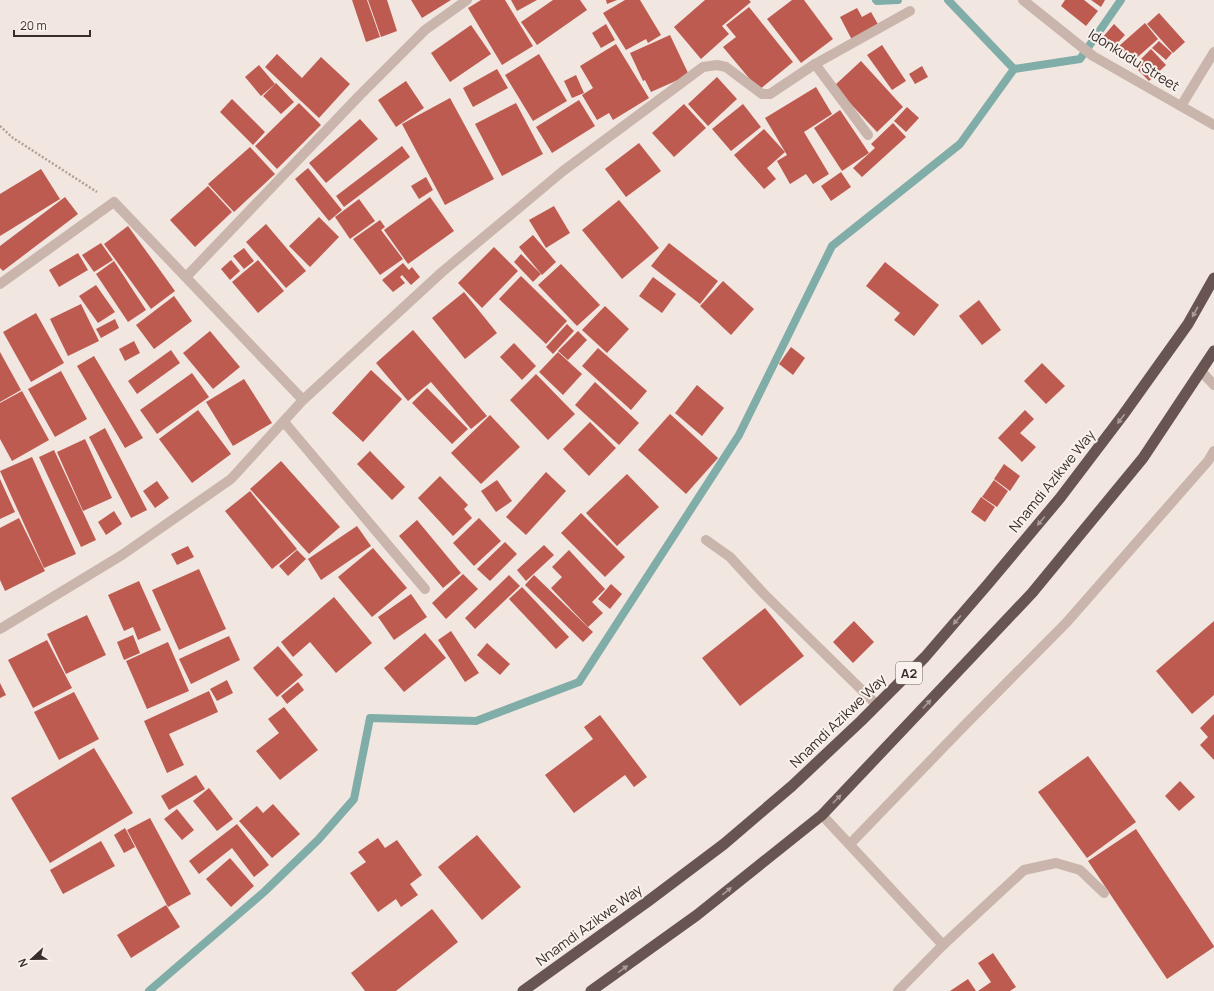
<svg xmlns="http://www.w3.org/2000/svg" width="1214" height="991" viewBox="0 0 1214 991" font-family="Manrope,sans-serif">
  <rect width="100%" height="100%" fill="#f1e6e0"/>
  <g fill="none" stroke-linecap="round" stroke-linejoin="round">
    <!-- stream -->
    <g stroke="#80ada8" stroke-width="8">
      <polyline points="876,0 877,1 898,0"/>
      <polyline points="948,0 1014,69 1080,59 1121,0"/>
      <polyline points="149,991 264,892 318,840 354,799 370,718 476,721 579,682 739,435 832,246 960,144 1014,69"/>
    </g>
  </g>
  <!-- building -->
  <g fill="#be5b51">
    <polygon points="352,0 367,0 380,37 366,42"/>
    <polygon points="368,0 387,0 397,31 381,37"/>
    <polygon points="411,0 451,0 422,18"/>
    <polygon points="481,0 505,0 533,46 502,65 468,8"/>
    <polygon points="511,0 537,0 517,11"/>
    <polygon points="553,0 580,0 587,10 537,45 521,22"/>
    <polygon points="606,0 617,0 607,4"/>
    <polygon points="625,0 640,0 661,35 648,43 646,39 626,50 603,13"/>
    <polygon points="705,0 749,0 751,2 722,26 729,34 701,59 674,27"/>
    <polygon points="792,0 804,0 833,39 801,63 767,19"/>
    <polygon points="1065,0 1084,0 1098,11 1086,26 1061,6"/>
    <polygon points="1091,0 1105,0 1101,7"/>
    <polygon points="749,7 793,62 759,90 723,47 736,37 726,25"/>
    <polygon points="857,8 862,17 871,12 879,26 852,40 840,17"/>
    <polygon points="1159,13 1185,42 1173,53 1147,24"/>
    <polygon points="1145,23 1158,39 1132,62 1119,46"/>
    <polygon points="606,24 615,40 601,48 592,33"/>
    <polygon points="1114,24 1125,35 1113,48 1102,38"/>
    <polygon points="471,25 491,54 450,82 431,53"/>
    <polygon points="670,35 689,75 651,92 645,80 643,81 630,53"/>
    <polygon points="1159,41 1172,53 1166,60 1152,48"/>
    <polygon points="616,44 649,98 613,120 609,113 597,120 582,95 593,88 580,66"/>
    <polygon points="882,45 906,81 892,90 867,55"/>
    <polygon points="1151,49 1166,65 1149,81 1134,66"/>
    <polygon points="277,54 302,78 321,57 350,84 319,118 265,67"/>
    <polygon points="539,54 567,101 533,121 505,75"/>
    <polygon points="861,61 903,107 877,132 834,86"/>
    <polygon points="259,65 275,84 261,96 245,77"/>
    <polygon points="922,66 928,77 915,84 909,74"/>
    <polygon points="497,69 508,88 473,107 463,88"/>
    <polygon points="576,75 584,93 572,98 564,81"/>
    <polygon points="717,77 737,99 708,126 688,104"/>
    <polygon points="406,81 424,108 396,127 378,100"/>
    <polygon points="276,83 294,102 281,114 263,96"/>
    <polygon points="816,87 832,114 804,132 829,174 813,184 806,174 790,184 777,161 787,155 765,118"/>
    <polygon points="450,98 494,179 445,205 402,124"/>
    <polygon points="232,99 265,132 253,145 220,112"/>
    <polygon points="579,100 595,126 552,153 536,127"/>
    <polygon points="299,103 321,125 277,169 255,146"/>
    <polygon points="516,103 543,154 502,176 475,124"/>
    <polygon points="684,104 706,128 674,157 652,133"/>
    <polygon points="743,104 761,127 731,151 712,129"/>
    <polygon points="907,107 919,118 906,132 894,121"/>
    <polygon points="840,110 869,153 842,171 814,128"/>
    <polygon points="360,119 378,139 326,183 309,163"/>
    <polygon points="893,123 906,137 862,177 853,168 875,148 871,144"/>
    <polygon points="764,129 785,152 767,168 776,179 764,189 734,155"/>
    <polygon points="639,143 661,171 626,197 605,169"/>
    <polygon points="402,146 410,157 344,207 336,196"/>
    <polygon points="250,147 275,174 234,212 208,184"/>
    <polygon points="308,168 342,210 329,221 295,179"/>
    <polygon points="41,169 60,199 0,236 0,194"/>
    <polygon points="841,172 851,187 831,201 821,186"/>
    <polygon points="426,177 433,190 419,199 411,186"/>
    <polygon points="208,186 232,212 195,247 170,220"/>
    <polygon points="65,197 78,214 3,271 0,268 0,246"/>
    <polygon points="430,197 454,231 408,264 384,230"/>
    <polygon points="359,199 375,221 350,239 335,217"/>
    <polygon points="619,200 659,248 622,279 582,230"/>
    <polygon points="554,206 570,233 546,248 529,220"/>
    <polygon points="319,217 339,237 310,267 289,246"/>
    <polygon points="380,220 385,227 381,230 403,259 380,275 353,239"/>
    <polygon points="266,224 306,271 286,288 246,242"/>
    <polygon points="128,226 175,291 151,309 104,244"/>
    <polygon points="533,235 556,262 542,275 519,247"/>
    <polygon points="101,243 113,260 94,272 82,255"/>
    <polygon points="669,243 718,281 700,304 651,266"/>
    <polygon points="494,247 518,271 482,308 458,283"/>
    <polygon points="244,248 254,261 244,269 233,256"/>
    <polygon points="78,253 88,270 59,287 49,270"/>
    <polygon points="521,254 541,274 533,282 514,262"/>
    <polygon points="231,260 240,271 230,280 221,269"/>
    <polygon points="258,260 284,291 258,313 232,282"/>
    <polygon points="114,261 146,310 128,322 96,274"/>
    <polygon points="885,262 939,305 914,336 894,320 900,313 866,286"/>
    <polygon points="403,263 409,270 412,267 420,277 411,285 402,275 400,277 405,283 393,292 382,280"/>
    <polygon points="561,264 600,305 577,326 538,285"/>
    <polygon points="521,276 567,321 546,344 499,299"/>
    <polygon points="653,277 676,294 662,313 639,296"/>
    <polygon points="723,281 754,309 731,335 700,306"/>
    <polygon points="96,285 115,312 98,323 79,296"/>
    <polygon points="464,292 497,333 465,359 432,318"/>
    <polygon points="174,296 192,321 154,349 136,325"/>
    <polygon points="979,300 1001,330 982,345 959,316"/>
    <polygon points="81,304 99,341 68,356 50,319"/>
    <polygon points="605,306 629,329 607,353 582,330"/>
    <polygon points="36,313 64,363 31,382 3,332"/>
    <polygon points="115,319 119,328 101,338 96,329"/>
    <polygon points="567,324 574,331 553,354 546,347"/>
    <polygon points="413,330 487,416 471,429 431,382 408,401 376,363"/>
    <polygon points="210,331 240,367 213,389 183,353"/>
    <polygon points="578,331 587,340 568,360 558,351"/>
    <polygon points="134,341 140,353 125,361 119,349"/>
    <polygon points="514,343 536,366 522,380 500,357"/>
    <polygon points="791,347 805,358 793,375 779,364"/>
    <polygon points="598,348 647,391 631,410 582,366"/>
    <polygon points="171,350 180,363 137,394 128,381"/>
    <polygon points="0,352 21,390 0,402"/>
    <polygon points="558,352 582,374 563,395 539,372"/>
    <polygon points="94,356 143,438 125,448 77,366"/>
    <polygon points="1042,363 1065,386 1046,404 1024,381"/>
    <polygon points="371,370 402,399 363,442 332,413"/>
    <polygon points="61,371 87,419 55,437 28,389"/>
    <polygon points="192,373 209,397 157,434 140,410"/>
    <polygon points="536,374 575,414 548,440 510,400"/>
    <polygon points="244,379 272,423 233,446 206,402"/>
    <polygon points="595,382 639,423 619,445 575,405"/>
    <polygon points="697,385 724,408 702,436 675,413"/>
    <polygon points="427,388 468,429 452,444 412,403"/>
    <polygon points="22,391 49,440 12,461 0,439 0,403"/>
    <polygon points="198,410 231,454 192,483 159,439"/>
    <polygon points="1025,410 1034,419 1020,433 1036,447 1022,462 998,438"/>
    <polygon points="670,414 718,458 686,494 638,450"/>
    <polygon points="490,415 520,447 481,484 451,453"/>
    <polygon points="590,422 616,448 589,476 563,449"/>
    <polygon points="105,428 147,510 131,518 89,437"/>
    <polygon points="85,439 112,498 83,511 57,452"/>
    <polygon points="54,450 96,540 81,547 39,457"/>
    <polygon points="370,451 405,487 392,500 357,464"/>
    <polygon points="32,457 76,554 44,568 0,471"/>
    <polygon points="281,461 340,527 309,554 250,489"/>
    <polygon points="1004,464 1020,476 1010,491 994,479"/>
    <polygon points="546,472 566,491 526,535 506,517"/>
    <polygon points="627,474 659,507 617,546 586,513"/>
    <polygon points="440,476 468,505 464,509 472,518 453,536 418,498"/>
    <polygon points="0,479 15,512 0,519"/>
    <polygon points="497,480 512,501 496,512 481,491"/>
    <polygon points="994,480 1008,491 997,507 982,497"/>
    <polygon points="157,481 169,498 155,508 143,491"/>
    <polygon points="250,491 297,549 272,569 225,511"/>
    <polygon points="981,497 995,507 985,522 971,512"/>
    <polygon points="114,511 122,524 106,535 98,522"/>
    <polygon points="581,513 625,557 605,577 561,533"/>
    <polygon points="19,518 45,571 5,591 0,580 0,528"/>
    <polygon points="479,518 501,541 474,566 453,543"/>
    <polygon points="417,520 461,573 443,588 399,536"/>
    <polygon points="357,526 371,546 321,580 308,559"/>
    <polygon points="505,542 517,554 490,581 477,569"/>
    <polygon points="544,545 554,555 526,581 517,570"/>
    <polygon points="188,546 194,557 177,565 171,554"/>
    <polygon points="373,548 407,588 372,617 338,577"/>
    <polygon points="297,550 306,559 288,576 279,566"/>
    <polygon points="569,550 605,589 592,602 603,613 588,627 551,588 562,577 552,567"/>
    <polygon points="199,569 226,629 179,650 152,590"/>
    <polygon points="463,574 478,589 446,619 432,603"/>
    <polygon points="509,575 520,586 475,629 465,618"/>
    <polygon points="534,575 593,632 583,642 525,585"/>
    <polygon points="139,581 161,630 138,640 133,627 124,631 108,595"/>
    <polygon points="611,584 622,594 610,609 598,599"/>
    <polygon points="522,587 569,637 556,649 509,599"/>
    <polygon points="411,594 427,617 394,640 378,617"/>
    <polygon points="334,597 372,643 336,673 310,642 293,657 281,642"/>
    <polygon points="765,608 804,656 740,706 702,658"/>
    <polygon points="87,615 106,655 66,674 47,634"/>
    <polygon points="854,621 874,642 853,663 833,642"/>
    <polygon points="1214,621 1214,695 1192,714 1156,671"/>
    <polygon points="451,631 479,673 465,682 438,640"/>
    <polygon points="425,633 446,658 404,692 384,668"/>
    <polygon points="133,635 140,653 124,660 117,642"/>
    <polygon points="229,636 240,660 191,684 179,659"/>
    <polygon points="47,640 72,688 33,708 8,660"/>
    <polygon points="168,642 189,691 147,709 126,661"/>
    <polygon points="487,643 510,664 500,675 477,655"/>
    <polygon points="278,646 303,675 277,697 253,668"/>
    <polygon points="227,680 233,693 217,701 210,689"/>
    <polygon points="298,682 304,690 287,704 281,696"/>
    <polygon points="0,683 6,695 0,698"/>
    <polygon points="209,691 218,712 169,734 184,765 167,773 144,721"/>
    <polygon points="74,692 99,739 59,760 34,712"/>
    <polygon points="284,707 318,750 280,780 256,751 279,733 268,719"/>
    <polygon points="1214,714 1214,760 1200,745 1208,737 1200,728"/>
    <polygon points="600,715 647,777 634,787 625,775 574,813 545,775 593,739 584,727"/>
    <polygon points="94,748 133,813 50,863 11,798"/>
    <polygon points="1088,756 1136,822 1087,858 1038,792"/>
    <polygon points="196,775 205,789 169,810 161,796"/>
    <polygon points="1180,781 1195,797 1179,811 1165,796"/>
    <polygon points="209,788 233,819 217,831 193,801"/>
    <polygon points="273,804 300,834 272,858 239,821 257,806 263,813"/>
    <polygon points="177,809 194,830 182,840 164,819"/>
    <polygon points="150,818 191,894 168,907 127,830"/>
    <polygon points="237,824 269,865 254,877 232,848 199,874 189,861"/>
    <polygon points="125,828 135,847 124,853 114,835"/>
    <polygon points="1136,829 1214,946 1214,947 1167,979 1088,861"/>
    <polygon points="477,835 521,887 482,920 438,867"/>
    <polygon points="378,838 385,848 397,840 422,875 410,884 418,895 401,907 396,899 378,912 350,873 366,862 358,852"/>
    <polygon points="101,841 115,866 63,894 50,870"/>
    <polygon points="230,858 254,886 231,907 206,879"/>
    <polygon points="166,905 180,927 131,958 117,935"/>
    <polygon points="432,909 458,942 396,991 365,991 351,973"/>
    <polygon points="993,953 1016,987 1010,991 978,991 991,982 978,963"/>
    <polygon points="968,979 976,991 950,991"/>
  </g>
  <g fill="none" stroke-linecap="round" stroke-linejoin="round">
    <!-- path -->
    <polyline stroke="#b59f96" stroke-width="2.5" stroke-dasharray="2 2" stroke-linecap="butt" points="0,126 13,138 97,192"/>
    <!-- service -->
    <g stroke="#c9b5ac" stroke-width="10">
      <polyline points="1201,371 1214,385"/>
      <polyline points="822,815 943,945"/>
      <polyline points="850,844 962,728 1067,622 1208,461 1214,451"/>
      <polyline points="898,991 943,945 1024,870 1056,863 1080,870 1104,893"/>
    </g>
    <!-- minor -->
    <g stroke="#c9b5ac" stroke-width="10">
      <polyline points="1023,0 1093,56 1214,125"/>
      <polyline points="815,64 868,135"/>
      <polyline points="1181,106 1214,52"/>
      <polyline points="186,277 360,95 425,30 467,0"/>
      <polyline points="0,284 114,202 303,400"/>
      <polyline points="284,422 425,589"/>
      <polyline points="706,540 730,557 764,594 877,705"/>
      <polyline points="0,629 122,555 231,479 303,400 442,272 563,171 703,67 717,65 726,67 762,94 770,94 815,64 910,11"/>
    </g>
    <!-- trunk -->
    <g stroke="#685450" stroke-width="11">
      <polyline points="523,991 647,902 724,844 792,786 861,721 925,657 988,584 1060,498 1123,415 1188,324 1214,278"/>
      <polyline points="591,991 697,915 822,815 1032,593 1143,458 1214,351"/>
    </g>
  </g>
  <!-- one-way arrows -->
  <defs><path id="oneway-solid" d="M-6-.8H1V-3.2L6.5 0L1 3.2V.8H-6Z"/></defs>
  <g fill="#a99b96">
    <use href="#oneway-solid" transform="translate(1195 312) rotate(119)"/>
    <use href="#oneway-solid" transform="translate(1121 419) rotate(127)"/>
    <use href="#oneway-solid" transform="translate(1041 521) rotate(130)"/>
    <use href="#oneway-solid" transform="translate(957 620) rotate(131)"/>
    <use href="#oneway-solid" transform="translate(927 704) rotate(-47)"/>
    <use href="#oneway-solid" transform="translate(837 799) rotate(-46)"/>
    <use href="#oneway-solid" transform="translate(727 891) rotate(-39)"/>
    <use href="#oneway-solid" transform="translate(623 969) rotate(-36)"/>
  </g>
  <g text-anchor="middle" stroke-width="4" stroke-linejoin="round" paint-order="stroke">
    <!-- shield labels -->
    <rect fill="#f9f1ec" stroke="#726864" stroke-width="1" x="896" y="662" width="26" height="22" rx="3"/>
    <g font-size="13" font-weight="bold" fill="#382d2a">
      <text x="909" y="678">A2</text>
    </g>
    <!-- street labels -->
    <g font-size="14" fill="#382d2a" stroke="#f9f1ec">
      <text transform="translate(1134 60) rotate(32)" y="5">Idonkudu Street</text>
      <text transform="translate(1052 481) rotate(-51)" y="5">Nnamdi Azikwe Way</text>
      <text transform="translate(838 721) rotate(-44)" y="5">Nnamdi Azikwe Way</text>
      <text transform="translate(589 925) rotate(-36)" y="5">Nnamdi Azikwe Way</text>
    </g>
  </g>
  <!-- north arrow -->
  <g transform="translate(32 959) rotate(248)" stroke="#f9f1ec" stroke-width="3" paint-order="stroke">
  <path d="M0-3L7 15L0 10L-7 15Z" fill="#382d2a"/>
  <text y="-6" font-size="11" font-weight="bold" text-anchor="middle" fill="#382d2a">N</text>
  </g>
  <!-- scale -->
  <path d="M14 30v6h76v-6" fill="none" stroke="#382d2a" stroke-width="2"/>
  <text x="20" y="30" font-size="12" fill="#382d2a" stroke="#f9f1ec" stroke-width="3" paint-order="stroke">20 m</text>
</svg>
